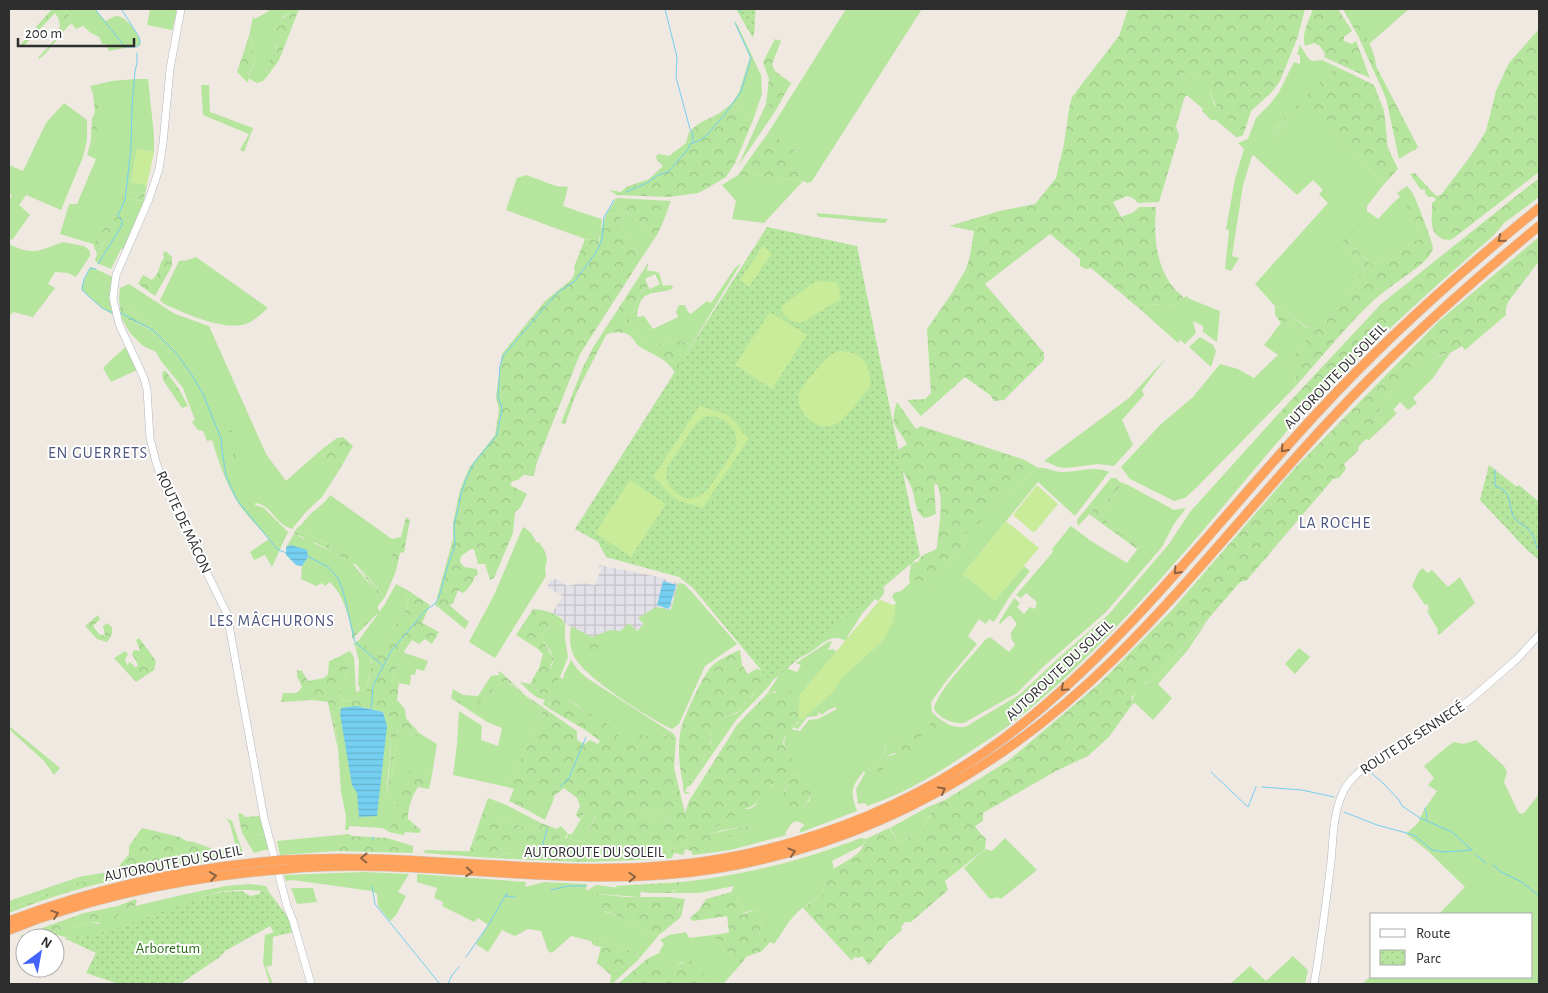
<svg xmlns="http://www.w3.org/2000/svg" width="1548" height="993" viewBox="0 0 1548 993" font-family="'Alegreya Sans',sans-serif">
  <defs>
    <pattern id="industrial-grid" width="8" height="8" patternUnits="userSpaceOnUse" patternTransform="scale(1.25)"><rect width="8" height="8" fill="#e3e1e8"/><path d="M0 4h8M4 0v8" fill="none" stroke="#c3c1c7"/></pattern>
    <pattern id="forest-crowns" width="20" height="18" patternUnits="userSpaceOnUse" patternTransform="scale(1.25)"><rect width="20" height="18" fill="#b6e59e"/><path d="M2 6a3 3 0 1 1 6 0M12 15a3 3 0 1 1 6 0" fill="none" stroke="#9dc588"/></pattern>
    <pattern id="park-dots" width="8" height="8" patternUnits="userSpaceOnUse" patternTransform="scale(1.25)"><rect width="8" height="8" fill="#b6e59e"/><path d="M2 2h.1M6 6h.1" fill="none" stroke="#9dc588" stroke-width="1.8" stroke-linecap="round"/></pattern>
    <pattern id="water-rules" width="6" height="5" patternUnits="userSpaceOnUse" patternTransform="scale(1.25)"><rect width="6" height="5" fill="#75cff0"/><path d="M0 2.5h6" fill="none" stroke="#66b2ce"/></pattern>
  </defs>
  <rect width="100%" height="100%" fill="#efe9e1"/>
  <!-- industrial -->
  <polygon fill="url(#industrial-grid)" points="599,565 664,578 666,580 678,583 671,611 638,618 644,624 637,631 629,623 621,631 613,631 592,637 566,624 563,621 562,617 552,613 563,596 547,587 551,580 557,579 567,586 582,583 595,585 601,569 598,567"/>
  <!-- grass -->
  <g fill="#b6e59e" fill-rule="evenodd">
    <path d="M 66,9 L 95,9 L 105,21 C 108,20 112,17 116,16 C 126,15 140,36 141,45 L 109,51 L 105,44 L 102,44 L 99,37 L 91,33 L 83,26 L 76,29 L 72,24 Z"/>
    <polygon points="150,9 177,9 172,30 147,25"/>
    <polygon points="267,9 292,9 289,14 282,17 275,45 277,53 266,70 269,74 263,81 257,83 248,78 256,57 251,47 253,39 249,36 253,17 255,19 269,11"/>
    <polygon points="846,9 922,9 812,181 808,183 803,181 764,223 732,219 736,201 722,185 738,175 748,177 756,175 803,181 798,169 796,151 768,133"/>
    <polygon points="1350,9 1409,9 1369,44"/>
    <polygon points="734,20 738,26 761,75 762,94 753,120 732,103 739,92 750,57"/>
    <path d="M 1300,45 L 1308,58 L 1312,61 L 1322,60 L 1337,67 C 1327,76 1318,86 1309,95 C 1295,108 1281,120 1271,135 L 1275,137 L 1287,123 L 1305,105 L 1344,147 L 1385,183 L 1367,206 L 1367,211 L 1378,219 L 1393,203 L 1400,197 L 1397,193 L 1407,186 L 1412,192 L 1406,205 L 1415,219 L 1421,239 C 1403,245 1389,255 1372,265 L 1355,248 L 1350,240 L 1343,245 L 1359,261 L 1366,271 L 1360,275 L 1352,290 L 1349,291 L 1333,314 L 1325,322 L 1323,327 L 1317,330 L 1311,327 L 1307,328 L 1283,307 L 1275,306 L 1255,284 L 1328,203 L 1319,194 L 1323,190 L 1313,180 L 1297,195 L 1253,155 L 1252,156 L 1243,185 L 1232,256 L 1239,258 L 1231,271 L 1225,269 L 1229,231 L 1226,229 L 1235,179 L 1244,149 L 1238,143 L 1248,139 L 1256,118 L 1270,104 L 1279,92 L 1294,62 L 1300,64 L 1300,55 L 1297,55 Z"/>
    <polygon points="1191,72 1196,80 1209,74 1216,84 1210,93 1214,104 1244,133 1242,136 1236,137 1216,120 1211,120 1202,111 1206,103 1187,91 1186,84 1182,78 1184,73"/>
    <polygon points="136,79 148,79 154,135 154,152 137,149 131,182 147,185 145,194 126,191 116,213 93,244 60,234 69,204 77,204 96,159 87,155 95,141 98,95 90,86 112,81"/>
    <polygon points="201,85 209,85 210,112 253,128 244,152 240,150 249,134 203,115"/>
    <polygon points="64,103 87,120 87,140 83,157 61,210 26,195 19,205 30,215 12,240 9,238 9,198 12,197 9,192 9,165 23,171 46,123"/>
    <polygon points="766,104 776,110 738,166"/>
    <polygon points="526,175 556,186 568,187 563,206 601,219 602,220 599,241 585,239 506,210 517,178"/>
    <polygon points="128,199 144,201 124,248 121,249 111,269 97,263 95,260 97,254 104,243"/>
    <polygon points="614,202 617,207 634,217 655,238 639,262 630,239 625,234 620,216 616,214 607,213"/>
    <path d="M 816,213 L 888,219 L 885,223 C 862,222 841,218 819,217 Z"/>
    <path d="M 63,242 L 84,246 L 90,251 L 90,256 L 76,277 L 68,273 L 55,272 L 48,284 L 55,288 L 33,317 L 13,312 L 9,317 L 9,244 C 34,256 38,251 63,242 Z"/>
    <path d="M 196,257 L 268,308 C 261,314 254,321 246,324 C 222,331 185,313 164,304 L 160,300 L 179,261 L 188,260 Z"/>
    <path d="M 741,263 L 691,346 C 675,335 668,345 652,345 C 649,344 644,342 641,341 L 629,319 L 641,293 L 648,286 L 650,289 L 660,284 L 655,274 L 653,275 L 653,271 L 659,273 L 663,286 L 671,285 L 673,287 L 672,289 C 652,296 640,287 637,317 L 644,316 L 653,329 L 678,317 L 676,312 L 679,305 L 685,305 L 688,312 L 691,314 L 707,301 L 711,303 L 735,268 Z"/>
    <path d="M 91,267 L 113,277 C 110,290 109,302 113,315 C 102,308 89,299 81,288 L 84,280 Z"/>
    <path d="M 129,284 L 175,314 L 209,326 L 266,454 L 286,481 L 321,450 L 338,472 L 322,497 L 306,512 L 292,529 C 274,524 273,505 255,503 L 255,505 L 264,508 L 288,532 L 272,567 L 265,555 L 254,560 L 250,552 L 269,539 C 259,528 249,518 240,506 C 227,486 219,463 212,440 L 207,441 L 203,431 L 198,430 L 192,422 L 195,420 L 183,388 L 161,361 L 156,352 L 143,346 L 130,333 L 121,317 L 151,330 L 151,325 L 131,312 L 130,309 L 132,304 L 125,305 L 119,298 L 120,288 Z"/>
    <polygon points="1186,296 1190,299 1220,311 1217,342 1203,332 1203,326 1193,321 1196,333 1185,344 1180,340 1178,343 1141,310 1147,304 1176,306"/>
    <path d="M 1287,322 L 1304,332 L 1307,341 L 1298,351 L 1284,361 C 1299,369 1296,371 1295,387 L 1197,487 L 1185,498 L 1174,501 L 1130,479 L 1121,467 L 1160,425 L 1193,397 L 1220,364 L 1238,369 L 1254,378 L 1278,355 L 1264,345 L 1281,323 Z"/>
    <polygon points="1200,337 1213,345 1216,351 1211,367 1189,347"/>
    <polygon points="127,346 137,370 111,382 103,368 112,359"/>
    <path d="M 1450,353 L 1433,378 L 1413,398 L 1417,403 L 1408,410 L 1400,402 L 1393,410 L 1397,413 L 1384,426 L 1375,417 L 1394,386 C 1404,383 1408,374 1416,369 C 1426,362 1438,355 1450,353 Z"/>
    <polygon points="1166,358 1142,390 1144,395 1122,420 1133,445 1114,466 1098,464 1066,468 1058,467 1044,461 1129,398"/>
    <path d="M 1280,412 L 1293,424 C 1205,526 1117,641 1011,724 C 999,733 986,741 974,749 C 940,772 906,793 867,806 L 865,803 L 858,804 L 856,789 L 865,773 L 864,771 C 851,787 850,791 857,811 L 799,833 L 801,828 L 805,825 L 797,821 L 792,823 L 785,833 L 787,835 L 730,850 L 701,854 L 707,845 L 756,827 L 746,826 L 723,830 L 689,840 L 672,850 L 623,857 L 616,861 L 581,862 L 582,859 L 558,853 L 518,850 L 492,858 L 424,853 L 425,850 L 491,852 L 532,843 L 558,850 L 598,857 L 674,845 L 686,835 L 727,821 L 741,808 L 749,809 L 755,806 L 761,793 L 773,784 L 793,760 C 785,747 779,743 791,729 L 800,731 L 809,720 L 818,719 L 837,709 L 836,707 L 828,710 L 822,715 L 818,712 L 818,716 L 807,717 L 798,729 L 793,727 L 799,722 L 776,691 L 767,694 L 779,675 L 786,668 L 797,672 L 801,665 L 796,663 L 828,642 L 832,641 L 828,650 L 834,649 L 836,652 L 885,634 L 893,606 L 896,603 L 892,597 L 894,593 L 901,591 L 910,583 L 909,577 L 911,564 L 915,562 L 912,566 L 920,583 L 928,583 L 932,587 L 940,570 L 967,543 L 962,537 L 984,518 L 988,510 L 1038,468 C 1046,467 1053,472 1061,472 C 1078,473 1092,465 1109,472 L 1075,516 L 1038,482 L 963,574 L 995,600 L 1024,566 L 1030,571 L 1010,596 L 994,622 L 989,619 L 986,624 L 979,619 L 968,636 L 977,644 L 947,680 L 931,702 L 932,712 C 940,720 954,731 967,726 L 1019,695 L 1063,654 L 1109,614 L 1169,544 L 1190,512 ZM 933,716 L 921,734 L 915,748 L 889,756 L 887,758 L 887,764 L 882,770 L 872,771 L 867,769 L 871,764 L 879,760 L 887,747 L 884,745 L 894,741 L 899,744 ZM 801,774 L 811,795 L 809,801 L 803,807 L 783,792 L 789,784 L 791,776 Z"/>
    <path d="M 1111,478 L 1116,478 L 1120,482 L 1128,485 L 1174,510 L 1186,508 L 1174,524 L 1162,547 L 1106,612 L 1045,665 L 1017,693 L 964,723 C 953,724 940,719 934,709 C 936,692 974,654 986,639 L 990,637 L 1009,652 L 1015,645 L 1011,638 L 1011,632 L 1017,624 L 1010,615 L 1000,624 L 999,622 L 1014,598 L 1020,603 L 1017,607 L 1024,614 L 1030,607 L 1035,609 L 1037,602 L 1026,593 L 1021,598 L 1016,595 L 1053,552 L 1052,549 L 1070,527 L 1071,526 L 1091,541 L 1127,563 L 1139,547 L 1113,528 L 1102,515 L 1120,487 L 1120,484 L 1106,502 L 1094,509 L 1078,526 L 1077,520 Z"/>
    <path d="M 330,495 L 392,539 L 392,568 L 396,571 L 385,597 L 364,572 L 339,549 L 296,529 C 301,526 303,522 307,518 C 314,509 323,506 330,495 Z"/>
    <path d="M 524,527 L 531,533 L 537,543 L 539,542 C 541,546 545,550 546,554 C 549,561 543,566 546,576 L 495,658 L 469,642 L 495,593 L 522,529 Z"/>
    <path d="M 294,534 L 333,552 L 353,564 L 381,598 L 352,633 C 348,614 344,596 330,582 L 325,586 L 322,583 L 316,586 L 301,579 L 302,566 L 308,557 L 291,545 L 286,547 Z"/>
    <polygon points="1422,568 1428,573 1432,570 1448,587 1460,577 1475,603 1439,635 1437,633 1438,630 1427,611 1429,609 1427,604 1425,605 1412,586 1418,573"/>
    <path d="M 678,583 L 684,584 L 691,591 L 737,644 L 705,666 L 679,724 L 672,729 C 649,718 581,676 573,654 C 569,645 570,636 571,626 L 592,637 L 610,630 L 620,631 L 629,623 L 637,631 L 644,624 L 638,618 L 656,607 L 671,610 Z"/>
    <polygon points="396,584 409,591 406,598 408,607 393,628 378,656 359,640 385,604"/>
    <path d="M 882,585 C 887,592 883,595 878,601 L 875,599 L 862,614 L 847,637 L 849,638 L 848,643 C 834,631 823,643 812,651 C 806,655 800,657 794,661 Z"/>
    <polygon points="448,604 469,622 465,629 438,607"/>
    <path d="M 1208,620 L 1187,651 L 1158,684 L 1172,698 L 1153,720 L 1135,703 L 1131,706 C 1132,696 1139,685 1149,682 L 1184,647 Z"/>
    <path d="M 565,623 L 565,638 L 568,657 L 560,677 L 563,679 L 564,674 L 571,660 L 578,670 L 587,678 L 674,734 L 676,738 L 669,735 L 628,739 L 624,745 L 577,705 L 560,695 L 549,703 L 548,708 L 543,704 L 545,700 C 534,698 528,690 520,682 L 530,684 L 541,694 L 554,659 L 550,650 L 542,639 C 546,623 553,628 565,623 Z"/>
    <path d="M 355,646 C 361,650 369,654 371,662 C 374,667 370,672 369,677 C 365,691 371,700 352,701 C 346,702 342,700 339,695 L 345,682 L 348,662 L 345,653 L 350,651 L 354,657 L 356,692 L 359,691 L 360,688 L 358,685 L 359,661 Z"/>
    <polygon points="1299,648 1310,657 1295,674 1285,664"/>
    <polygon points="405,653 428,661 424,671 416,669 415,675 411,675 410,685 399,683 396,679 393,679 394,672"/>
    <path d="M 503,681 C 519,688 530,699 542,712 L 507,787 L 453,775 L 457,744 L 459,711 L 482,726 L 481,740 L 498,746 L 502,728 L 487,722 L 473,709 Z"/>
    <path d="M 770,685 L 736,720 L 691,785 L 687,787 L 685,792 L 689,792 L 689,793 L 685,794 L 683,789 L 683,783 L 691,783 L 692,777 L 704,762 L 703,758 L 706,753 L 714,752 C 708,737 709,722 726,717 C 731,715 737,714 740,711 C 750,699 754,691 770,685 Z"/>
    <path d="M 356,706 L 383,712 C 399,739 385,770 387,799 L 391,784 L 398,726 L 400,725 L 408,733 L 419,738 L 406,718 L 419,733 L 437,744 L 432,775 L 423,771 L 398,802 L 389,832 L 383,828 L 350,826 L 348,830 L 345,830 L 346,816 L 341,791 L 338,748 L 333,708 Z"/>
    <polygon points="9,726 60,768 54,775 44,761 9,729"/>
    <polygon points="1476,740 1504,766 1507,772 1504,782 1518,812 1522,814 1525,812 1539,794 1539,984 1362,984 1372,975 1372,977 1532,977 1532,914 1439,914 1465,887 1428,851 1406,834 1418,823 1424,810 1437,791 1428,785 1434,778 1424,766 1453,742 1464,744"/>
    <polygon points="540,795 545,795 549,801 553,801 545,820 529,811 539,800"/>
    <polygon points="488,798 504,804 541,823 535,831 483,812"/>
    <polygon points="928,807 931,814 921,830 899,843 890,828"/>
    <path d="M 647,810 L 671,815 L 672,821 C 661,826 650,820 640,816 L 640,811 Z"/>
    <polygon points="585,812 596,814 584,842 571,841 572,836 565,845 557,846 555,844 559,837 567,838 568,834 572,834"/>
    <path d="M 226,818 L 232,821 L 243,853 L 241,857 L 164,868 L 124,878 L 125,876 L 122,875 C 82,878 45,893 9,910 L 9,901 L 79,877 L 161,863 L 182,863 L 183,859 L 200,859 L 218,854 L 219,851 L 236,847 L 230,824 Z"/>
    <polygon points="242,833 266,835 269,849 254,853"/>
    <polygon points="349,834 352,836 335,842 336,851 280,855 277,841"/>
    <path d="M 861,838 L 866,839 L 863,845 L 832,861 L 834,868 L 824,884 L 823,894 C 813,901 800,908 792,918 C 785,926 781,935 774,944 L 759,936 C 760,927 765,915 756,909 L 746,912 L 742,915 L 743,904 L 739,904 L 737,897 L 731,892 L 734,886 L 699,893 L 671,893 L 684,885 L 682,882 C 742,876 804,860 861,838 Z"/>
    <polygon points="1005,838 1037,870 1001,899 997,897 992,899 989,898 964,868 985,849 992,851"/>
    <polygon points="364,872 409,874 398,892 406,896 396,915 390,921 378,906 377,894 372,891 293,880 286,881 284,875"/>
    <polygon points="417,874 526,882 525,887 544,882 587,884 586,891 596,885 641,891 640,897 598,894 605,912 616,915 651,934 659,935 680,910 680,902 670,897 685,899 681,917 659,935 638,960 637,953 598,939 593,945 591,941 571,936 552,953 548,951 541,931 528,929 515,936 502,930 488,952 476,944 488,925 478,918 474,922 442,906 443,902 434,898 437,888 417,882"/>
    <path d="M 250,884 L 266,886 L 269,892 C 250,889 226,889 208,895 C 176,904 86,948 58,935 L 43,938 L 30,938 L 91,922 L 98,924 L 135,906 L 186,894 L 226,886 Z"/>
    <polygon points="291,888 313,888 317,902 297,904"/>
    <polygon points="275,932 276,936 273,937 272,965 266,967 273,984 270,984 263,962 265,935"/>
    <path d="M 686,932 L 689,938 L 729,933 L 716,942 L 727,951 L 734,960 L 741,964 L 723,984 L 699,984 L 705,976 L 683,962 L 670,966 C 658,959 656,955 664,944 L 660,940 L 669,935 Z"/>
    <polygon points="1293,956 1308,970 1305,984 1230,984 1250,966 1266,981"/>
  </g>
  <!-- forest -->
  <g fill="url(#forest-crowns)" fill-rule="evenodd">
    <path d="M 52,9 L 66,9 L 72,24 L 69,25 L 46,53 L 39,59 L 38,58 C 50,44 69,31 55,13 L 23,47 L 20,45 Z"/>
    <polygon points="292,9 299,9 279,60 269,74 266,70 272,56 277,53 274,36 276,22 289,14"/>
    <path d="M 1128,9 L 1305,9 L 1298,36 L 1280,81 L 1271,93 L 1251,111 L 1244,133 C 1231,120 1210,107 1210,87 L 1215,84 L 1209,74 L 1203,79 L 1196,80 L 1191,72 L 1184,73 L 1182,78 L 1186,84 L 1188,91 L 1206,103 L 1203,109 L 1188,96 L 1185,96 L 1176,126 L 1179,136 L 1159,202 L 1138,203 L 1133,198 L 1127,196 L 1113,202 L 1121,217 L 1134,212 L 1139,207 L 1156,207 C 1154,232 1155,258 1168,280 C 1172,287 1179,293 1184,298 L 1176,306 L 1147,304 L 1141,310 L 1091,268 L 1086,269 L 1080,266 L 1080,259 L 1050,234 L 985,284 L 1044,353 L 1044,360 L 1004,400 L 994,401 L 990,395 L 965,377 L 921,416 L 907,400 L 925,399 L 931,393 L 927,329 L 952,293 L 966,269 L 970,256 L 974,231 L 949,226 L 1000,211 L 1035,204 L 1056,178 L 1064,144 L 1069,109 L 1072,97 L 1119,36 Z"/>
    <path d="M 1313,9 L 1338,9 L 1352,31 L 1344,37 L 1344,41 L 1352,44 L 1356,41 L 1370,78 L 1324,57 L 1325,54 L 1320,46 L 1314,43 L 1305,46 C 1301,33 1309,21 1313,9 Z"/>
    <path d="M 1343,9 L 1350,9 C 1359,26 1375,46 1376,66 L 1418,147 L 1414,151 L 1412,151 L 1399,159 L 1386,98 L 1358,36 Z"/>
    <path d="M 1539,29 L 1539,172 L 1455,237 L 1450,240 L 1442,239 C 1427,230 1433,217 1432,203 L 1436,200 L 1434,197 L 1428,197 L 1425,193 L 1425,189 L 1421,190 L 1410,174 L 1415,173 L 1436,196 L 1441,195 L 1472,154 L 1486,131 L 1496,91 L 1509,63 Z"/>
    <polygon points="249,36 253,39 251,47 256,57 249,74 248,83 237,72"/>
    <polygon points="775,39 781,41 772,64 775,71 791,83 776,110 766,104 769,79 763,62"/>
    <path d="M 1337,67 L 1374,85 L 1384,111 L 1388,148 L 1398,169 L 1385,183 L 1344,147 L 1305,106 L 1287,123 L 1275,137 L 1271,135 C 1290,110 1313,88 1337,67 Z"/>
    <polygon points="90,86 98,95 100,106 95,141 87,155 91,140 92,119 95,112 93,94"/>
    <polygon points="732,103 753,120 735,163 726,177 704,190 698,193 669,197 617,195 609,190 621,192 626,187 649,179 662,167 662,165 657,160 656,156 659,154 669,156 686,143 689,132 698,124 720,113"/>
    <path d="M 768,133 C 780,140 806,150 798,169 L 804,181 L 756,175 L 748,177 L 738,175 Z"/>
    <polygon points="1539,178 1539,197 1504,223 1494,235 1436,286 1375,342 1293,424 1280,412 1381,304"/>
    <path d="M 126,191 L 145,194 L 144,201 L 128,199 C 125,209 127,218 116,223 L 97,254 L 93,244 L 115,213 L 114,210 Z"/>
    <path d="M 1412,192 C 1416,199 1434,245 1433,249 C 1428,262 1413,270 1403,278 C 1393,285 1383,292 1375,299 C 1346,326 1321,358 1295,387 C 1296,372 1299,369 1284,361 L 1298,351 L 1306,342 L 1304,337 L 1304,332 L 1287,322 L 1281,323 L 1275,315 L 1275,306 L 1283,307 L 1306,328 L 1311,327 L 1317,330 C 1323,327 1344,301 1344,294 L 1352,290 L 1360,275 L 1366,271 L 1359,261 L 1343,245 L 1343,236 L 1348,231 L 1352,230 L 1353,232 L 1350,240 L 1355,248 L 1372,265 C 1389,255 1402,245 1421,239 L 1415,219 L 1405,205 Z"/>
    <path d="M 616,198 L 671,201 C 665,215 664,224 655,238 L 634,217 L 617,207 L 614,202 Z"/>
    <path d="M 607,213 L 616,214 L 620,216 L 625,234 L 630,239 L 639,262 L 580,354 L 537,462 L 534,476 L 523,475 L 518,480 L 513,481 L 510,485 L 527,494 L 520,508 L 515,512 L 513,533 L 494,578 L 490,580 L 485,564 L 478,564 L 474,549 L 471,549 L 461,556 L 460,562 L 464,567 L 477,569 L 478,575 L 475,576 C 473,582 469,589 463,593 L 458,590 L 453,604 L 437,607 L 435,604 L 438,600 L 437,597 L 453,539 L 453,523 L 460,490 L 469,468 L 495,435 L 499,410 L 496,396 L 502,354 L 545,301 L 572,279 L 575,271 L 574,267 L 585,239 L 600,241 L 600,231 Z"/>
    <path d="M 1539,237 L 1539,261 L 1508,302 L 1506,308 L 1506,315 L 1465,350 L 1462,346 L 1450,353 L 1440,355 L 1417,368 L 1399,385 L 1394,386 L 1375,417 L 1384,426 L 1369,440 L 1366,439 L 1359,446 L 1358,451 L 1344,464 L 1346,469 L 1339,478 L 1333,479 L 1247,580 L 1240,582 L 1184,647 L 1149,682 L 1145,683 L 1132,697 L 1131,706 L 1109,737 L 1088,756 L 1056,771 L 983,813 L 983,821 L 975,826 L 980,833 L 986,839 L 985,849 L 945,881 L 948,890 L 911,922 L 905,922 L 901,927 L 902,930 L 889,941 L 869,965 L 862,956 L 859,958 L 854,957 L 852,961 L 803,908 L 823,894 C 825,865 841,868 858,853 C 862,850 864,844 866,839 L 889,828 L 899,843 L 921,830 L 931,815 L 928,807 L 945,800 L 1008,761 L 1101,682 L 1172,610 L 1295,468 L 1439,321 Z"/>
    <path d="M 166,251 L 172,257 L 172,266 L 155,296 L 138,284 L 143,275 L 152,280 C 160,274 158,265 164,258 L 163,253 Z"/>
    <path d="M 648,263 L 647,271 L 653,271 L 653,275 L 645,279 L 648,286 L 641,293 L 629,319 L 641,341 C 644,342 649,344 652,345 C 668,345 675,335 691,346 L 675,373 C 667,358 653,355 640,347 C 636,344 633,337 629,335 C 622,331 612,332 606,335 L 577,392 L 565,424 L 561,423 L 583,367 L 594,346 Z"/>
    <polygon points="119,298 125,304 127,301 132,304 130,309 131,312 151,325 153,328 152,330 121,317"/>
    <polygon points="165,370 179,389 188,406 182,408 163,380 162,373"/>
    <path d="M 897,402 L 916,429 L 921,426 L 1025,460 L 1038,468 L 988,510 L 985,518 L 962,537 L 967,543 L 940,570 L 937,582 L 932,587 L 928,583 L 920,583 L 914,580 L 912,566 L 915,562 L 918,562 C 922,552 930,554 937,548 C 938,529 945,501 937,484 L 934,485 L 936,514 L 929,517 L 924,518 C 914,511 916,500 912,489 C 907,476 898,466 895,452 L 907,444 C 896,424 889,427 897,402 Z"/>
    <polygon points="231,426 238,448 237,458 243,486 239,488 233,465 233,451 228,428"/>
    <polygon points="343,437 353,446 338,472 321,450 337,438"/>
    <polygon points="1120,482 1120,487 1102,515 1113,528 1139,546 1137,549 1089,514 1094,509 1106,502"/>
    <polygon points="406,517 410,520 404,552 400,553 396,571 392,568 392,539 401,537"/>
    <polygon points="296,529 345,552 385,597 378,606 379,612 352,639 352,633 380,598 356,564 353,564 333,552 316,543 306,541 303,537 294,534"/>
    <path d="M 409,591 L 430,605 L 422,623 L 439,632 L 432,644 L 425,639 L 419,644 L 412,640 L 404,651 L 405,653 L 394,672 L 393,679 L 396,679 L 399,683 L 397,700 L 405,709 L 406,718 L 420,739 L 408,733 L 400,725 L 398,726 L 391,784 L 387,802 C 386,772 399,740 383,712 L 363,707 L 333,708 L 338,750 L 328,702 L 312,700 L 281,702 L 283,693 L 297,693 L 302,687 L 297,676 L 297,670 L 302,671 L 308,681 L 324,678 L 328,674 L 329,661 L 341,656 L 345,653 L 348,662 L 345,682 L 339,695 C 342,701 346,702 352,701 C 368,700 366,691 369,678 C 370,672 372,668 372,662 L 365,653 L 353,644 L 359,640 L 378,655 L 393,628 L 408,607 L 406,598 Z"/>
    <path d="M 533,609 C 546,610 558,613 565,623 C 553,628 546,623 542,639 L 554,659 L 551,664 L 550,672 L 559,677 C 556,689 554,692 541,694 L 530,684 L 539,668 L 543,654 L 538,649 L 516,635 Z"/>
    <polygon points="98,615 100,619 93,626 99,634 105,636 103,626 107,623 112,627 112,634 107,642 97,639 85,626"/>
    <polygon points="139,638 156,661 154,670 136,682 114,658 125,651 128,654 125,660 127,665 130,662 136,668 138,665 132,654 134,650 140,651 136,640"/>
    <polygon points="605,638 608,640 607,650 585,653 581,649 583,643 597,643 599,639"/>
    <path d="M 740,650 L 742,665 L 748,674 L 756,669 L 776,674 L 770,685 L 751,696 L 752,701 L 745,703 L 746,705 C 732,721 716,711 710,736 L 713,735 L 710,742 L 714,747 L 714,752 L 706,753 L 703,758 L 704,762 L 692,777 L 691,783 L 683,783 C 679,767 678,750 680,734 C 681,722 704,672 713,665 C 720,659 732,653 740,650 Z"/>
    <polygon points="497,671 502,673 525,695 512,685 503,681 473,709 487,722 451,698 453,689 463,695 478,696 491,676 500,675"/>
    <path d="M 788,690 L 796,694 L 796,701 L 799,703 L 800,719 L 784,738 L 783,744 L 793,760 C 790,770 783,779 775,786 L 773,784 L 770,785 L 772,789 L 766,793 L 761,794 C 756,804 753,809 741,808 L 740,814 C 728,820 698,838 686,835 L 685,838 L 674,845 L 598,857 L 558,850 L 532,843 L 491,852 L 469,852 L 483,812 L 535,831 L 541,823 L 557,829 L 561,826 L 568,834 L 564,839 L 559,838 L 555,844 L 557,846 C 566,844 569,842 572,834 L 571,841 L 584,842 L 596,815 L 585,812 L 580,819 L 576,815 L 580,806 L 577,798 L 564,788 L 554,796 L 553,801 L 549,801 L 545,795 L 540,795 L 539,800 L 529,811 L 509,801 L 514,789 L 507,787 L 542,712 L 528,697 L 577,731 L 577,740 L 584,744 L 590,740 L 598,744 L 600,741 L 587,731 L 548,708 L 552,697 L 560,694 L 587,713 C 598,713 620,735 624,744 L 628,739 L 623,731 L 625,729 L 640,733 L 646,737 L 649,732 L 654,732 L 662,736 L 669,735 L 676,738 L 674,768 L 685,813 L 689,801 L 737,725 L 767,694 ZM 647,810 L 671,815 L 672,821 C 661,826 650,820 640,816 L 640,811 Z"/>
    <path d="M 930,712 L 933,716 L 911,755 L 894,753 L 889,755 L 887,758 L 887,764 L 881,772 L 876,771 L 874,776 L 872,771 L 867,769 L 871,764 L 879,760 L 887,748 L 883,743 C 889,738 893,741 899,744 L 913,724 Z"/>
    <polygon points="934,719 945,724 938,739 922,749 920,747 925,732"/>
    <path d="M 407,771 L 423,771 L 432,775 L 429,789 L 418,787 C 412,796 408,808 408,819 L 421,830 L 419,833 L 405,832 L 404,835 L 389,832 Z"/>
    <path d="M 801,774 L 808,775 L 814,780 C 813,796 802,820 780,812 L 777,807 L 777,803 L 789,784 L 788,780 L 791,776 Z"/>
    <polygon points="238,813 243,814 244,817 259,816 266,835 242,833"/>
    <polygon points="746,826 757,827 707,845 701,854 693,855 691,851 686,849 684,852 684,855 674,853 672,858 616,861 623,857 672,850 689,840 700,836"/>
    <polygon points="142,828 180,837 186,841 194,842 219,851 219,854 200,859 183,859 182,863 161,863 129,870 116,870 129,854 129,846"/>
    <polygon points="352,836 387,838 413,846 413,853 336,851 334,842"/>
    <polygon points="518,850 558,853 583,859 581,862 492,858"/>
    <path d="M 122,875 L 125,876 L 124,878 C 84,886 47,898 9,913 L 9,910 C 46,893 80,878 122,875 Z"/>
    <polygon points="682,882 684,885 683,888 674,890 671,893 650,893 619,889 615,886"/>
    <path d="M 731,892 L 737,897 L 739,904 L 743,904 L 742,915 L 756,909 C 765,915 760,927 759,935 L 771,941 L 762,951 L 746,957 L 741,964 L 734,960 L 727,951 L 716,942 L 716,937 L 729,932 L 727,916 L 693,921 L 690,918 L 699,910 L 706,899 Z"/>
    <path d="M 597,894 L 625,897 L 670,897 L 681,902 C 681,914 667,926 659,935 L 651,934 L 616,915 L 599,909 Z"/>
    <polygon points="135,899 137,901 135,906 119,914 116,919 104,923 91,922 25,939 20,936 84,913 118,906"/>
    <polygon points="598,939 637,953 638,960 612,984 610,984 611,975 597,963 601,947 593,945"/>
    <path d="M 659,953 C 663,971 678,963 692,961 L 697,965 L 705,976 L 699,984 L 618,984 L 647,959 Z"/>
  </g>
  <!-- park -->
  <g fill="url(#park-dots)">
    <path d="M 736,9 L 756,9 C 754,19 756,28 753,38 Z"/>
    <polygon points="767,227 857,246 920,556 771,682 693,588 679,577 606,557 598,542 575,529"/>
    <polygon points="1489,465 1517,487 1519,485 1539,502 1539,560 1528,551 1480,500"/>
    <path d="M 242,891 L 250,896 L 259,894 L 261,891 L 269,892 L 287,916 L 294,932 L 276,936 L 270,926 L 225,951 L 220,957 L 180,984 L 119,984 L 86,973 L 96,953 L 64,938 C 115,936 160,909 208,895 C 219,892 231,891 242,891 Z"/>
  </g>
  <!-- pitch -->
  <g fill="#c9ec9a" fill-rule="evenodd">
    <polygon points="137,149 154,152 147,185 131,182"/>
    <polygon points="763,246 772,253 749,287 740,280"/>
    <path d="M 816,281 L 836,282 L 840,289 L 839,296 L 841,299 L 803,322 C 793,324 786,320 781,310 L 783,305 Z"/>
    <polygon points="770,312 807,335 772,389 735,365"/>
    <path d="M 838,351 C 862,350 872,365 870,387 C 860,398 851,413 839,422 C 821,436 794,414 799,393 C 802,385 810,378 815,371 C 823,362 827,356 838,351 Z"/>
    <path d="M 700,405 C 709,411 720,410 730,417 C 738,423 740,432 749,438 L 702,509 C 693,503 684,504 676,499 C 666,493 662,483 653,477 ZM 712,416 C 727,419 739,430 736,446 C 732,454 726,462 721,470 C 710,487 696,512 673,490 C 667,484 665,477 667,468 L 697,422 L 704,417 Z"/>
    <polygon points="630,480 666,504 631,557 595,533"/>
    <polygon points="1037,485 1058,504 1034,533 1013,515"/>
    <polygon points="1006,521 1039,548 995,601 963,574"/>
    <polygon points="880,600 896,606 893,622 883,641 844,676 832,693 802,720 798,717 800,694"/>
  </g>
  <!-- water -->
  <g fill="url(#water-rules)">
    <polygon points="291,545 307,550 308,557 302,566 296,565 286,555 286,547"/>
    <polygon points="663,581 676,585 669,609 657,605"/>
    <polygon points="356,706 383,712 387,726 377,816 359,817 357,793 352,785 340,714 341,708"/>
  </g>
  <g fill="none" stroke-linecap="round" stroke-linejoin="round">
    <!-- stream -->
    <g stroke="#75cff0" stroke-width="1">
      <polyline points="95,9 125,47 137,47 140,42 139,37 122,10 123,9"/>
      <polyline points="665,9 677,57 676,77 690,129 692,131 693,141"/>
      <polyline points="739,12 742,9"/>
      <polyline points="626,192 647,183 658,175 668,172 688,149 690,144 700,140 706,136 725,114 741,92 751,58 735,23"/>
      <polyline points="98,264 122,225 122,221 118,215 125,200 131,148 132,105 135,71 137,63 137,53"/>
      <polyline points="96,269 90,268 84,279 82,290 102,308 113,313"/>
      <polyline points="119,312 153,330 176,353 192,375 203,394 222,441 221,443 226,476 237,500 277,549 286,553"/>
      <path d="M 1495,470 L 1495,486 C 1514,491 1507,507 1515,519 C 1519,524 1527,526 1531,532 C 1535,537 1534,544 1539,550"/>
      <polyline points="307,556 328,567 338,578 343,591 355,642 382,665"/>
      <polyline points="371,710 373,686 391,651 426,610 435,604 439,597 449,562 455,546 454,526 461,495 466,479 474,463 497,435 502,409 498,396 500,366 503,356 557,293 575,281 597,251 602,239 604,217 614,200"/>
      <polyline points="1369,771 1383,783 1399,800 1402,806 1420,818 1452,832 1472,850"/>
      <polyline points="1211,772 1248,807 1256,787"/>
      <polyline points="560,787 569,778 586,737"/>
      <polyline points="1262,787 1302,790 1334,797"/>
      <polyline points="1425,808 1427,817 1426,819"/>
      <polyline points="1344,812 1377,825 1414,835 1432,850 1445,852 1471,850"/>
      <polyline points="373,837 373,840"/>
      <polyline points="541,851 547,829"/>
      <polyline points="1476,855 1486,863"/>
      <polyline points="1493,865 1501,872 1522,882 1539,896"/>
      <polyline points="372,886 375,904 440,984"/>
      <polyline points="551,890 568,886 586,886"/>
      <polyline points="506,896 515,897"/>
      <polyline points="466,957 489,924 507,893"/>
      <polyline points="448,984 452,975 459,967"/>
    </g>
    <defs>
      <g id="secondary">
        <polyline points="181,9 170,69 163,143 159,169 149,199 116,275 113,298 119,324 144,378 147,390 150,438 156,462 164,485 227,614 264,818 287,906 293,921 311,984"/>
        <path d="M 1314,984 C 1321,944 1326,903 1331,862 C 1333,841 1333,816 1341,797 C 1346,783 1356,774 1368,765 L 1470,700 L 1517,659 L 1539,635"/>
      </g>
      <g id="highway">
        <path d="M 283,860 C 429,851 575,884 720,859 C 822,841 920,801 1003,739 C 1122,650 1217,521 1317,413 C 1386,338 1461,271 1539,208"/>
        <path d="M 286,869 C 429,856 571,892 714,869 C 869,844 1002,769 1113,660 C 1190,584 1256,499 1330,420 C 1395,350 1465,287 1539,226"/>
        <path d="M 9,921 C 94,889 181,869 272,861"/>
        <path d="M 9,930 C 94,896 184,878 275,870"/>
      </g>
    </defs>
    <!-- secondary casing -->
    <use href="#secondary" stroke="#b4b7c1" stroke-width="8"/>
    <!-- highway casing -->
    <use href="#highway" stroke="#c9c9c9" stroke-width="10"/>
    <!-- secondary -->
    <use href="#secondary" stroke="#fff" stroke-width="7"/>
    <!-- highway -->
    <use href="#highway" stroke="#ffa35c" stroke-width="9"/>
    <defs>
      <g id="highway-bridge">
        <polyline points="272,861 283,860"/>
        <polyline points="275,870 286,869"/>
      </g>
    </defs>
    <!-- highway-bridge casing -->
    <use href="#highway-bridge" stroke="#c9c9c9" stroke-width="10" stroke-linecap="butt"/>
    <!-- highway-bridge -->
    <use href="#highway-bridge" stroke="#ffa35c" stroke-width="9"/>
  </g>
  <!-- one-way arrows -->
  <defs><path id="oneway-chevron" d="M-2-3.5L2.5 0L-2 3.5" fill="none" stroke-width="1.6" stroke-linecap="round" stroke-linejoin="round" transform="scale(1.25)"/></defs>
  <g stroke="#8c6343">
    <use href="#oneway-chevron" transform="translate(1501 239) rotate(141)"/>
    <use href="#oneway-chevron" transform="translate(1284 449) rotate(132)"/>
    <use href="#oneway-chevron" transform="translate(1177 571) rotate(132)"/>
    <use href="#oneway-chevron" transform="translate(1064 688) rotate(138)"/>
    <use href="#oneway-chevron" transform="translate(942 790) rotate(-29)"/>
    <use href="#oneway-chevron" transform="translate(792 852) rotate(-16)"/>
    <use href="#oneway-chevron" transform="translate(364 858) rotate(-179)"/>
    <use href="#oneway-chevron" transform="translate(469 872) rotate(4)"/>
    <use href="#oneway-chevron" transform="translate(213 876) rotate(-8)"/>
    <use href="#oneway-chevron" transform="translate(632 877) rotate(-2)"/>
    <use href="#oneway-chevron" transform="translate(55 914) rotate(-19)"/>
  </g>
  <g text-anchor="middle" stroke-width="4" stroke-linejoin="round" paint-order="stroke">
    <!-- street labels -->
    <g font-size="15" fill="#2e2e2e" stroke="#fff">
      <text transform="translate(1335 376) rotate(-46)" y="5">AUTOROUTE DU SOLEIL</text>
      <text transform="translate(184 522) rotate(65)" y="5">ROUTE DE MÂCON</text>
      <text transform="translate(1059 670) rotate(-43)" y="5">AUTOROUTE DU SOLEIL</text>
      <text transform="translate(1412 738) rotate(-33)" y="5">ROUTE DE SENNECÉ</text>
      <text x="594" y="857">AUTOROUTE DU SOLEIL</text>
      <text transform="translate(173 863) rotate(-11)" y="5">AUTOROUTE DU SOLEIL</text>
    </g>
    <!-- park labels -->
    <g font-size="15" fill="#2c6e1b" stroke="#fff">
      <text x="168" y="953">Arboretum</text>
    </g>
    <!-- neighbourhood labels -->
    <g font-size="16" letter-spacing="1" fill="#4d5680" stroke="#fff">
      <text x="98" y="458">EN GUERRETS</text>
      <text x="1335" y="528">LA ROCHE</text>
      <text x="272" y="626">LES MÂCHURONS</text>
    </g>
  </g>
  <!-- border -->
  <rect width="1548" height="993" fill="none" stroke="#2e2e2e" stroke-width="20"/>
  <!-- legend -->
  <rect x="1370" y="913" width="162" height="65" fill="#ffffff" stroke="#ababab"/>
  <rect x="1380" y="929" width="25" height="8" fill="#ffffff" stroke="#ababab"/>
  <text x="1416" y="938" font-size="15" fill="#2e2e2e">Route</text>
  <rect x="1380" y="950" width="25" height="15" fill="url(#park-dots)" stroke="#ababab"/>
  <text x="1416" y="963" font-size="15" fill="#2e2e2e">Parc</text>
  <!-- north arrow -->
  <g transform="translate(40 953) rotate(32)"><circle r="24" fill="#ffffff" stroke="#ababab"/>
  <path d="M0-4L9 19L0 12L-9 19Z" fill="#4264fb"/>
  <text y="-8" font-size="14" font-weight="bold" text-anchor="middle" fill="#2e2e2e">N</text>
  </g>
  <!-- scale -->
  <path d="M18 38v8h116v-8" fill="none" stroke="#2e2e2e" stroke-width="2.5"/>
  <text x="25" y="38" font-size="15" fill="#2e2e2e" stroke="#ffffff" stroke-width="4" paint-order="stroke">200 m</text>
</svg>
